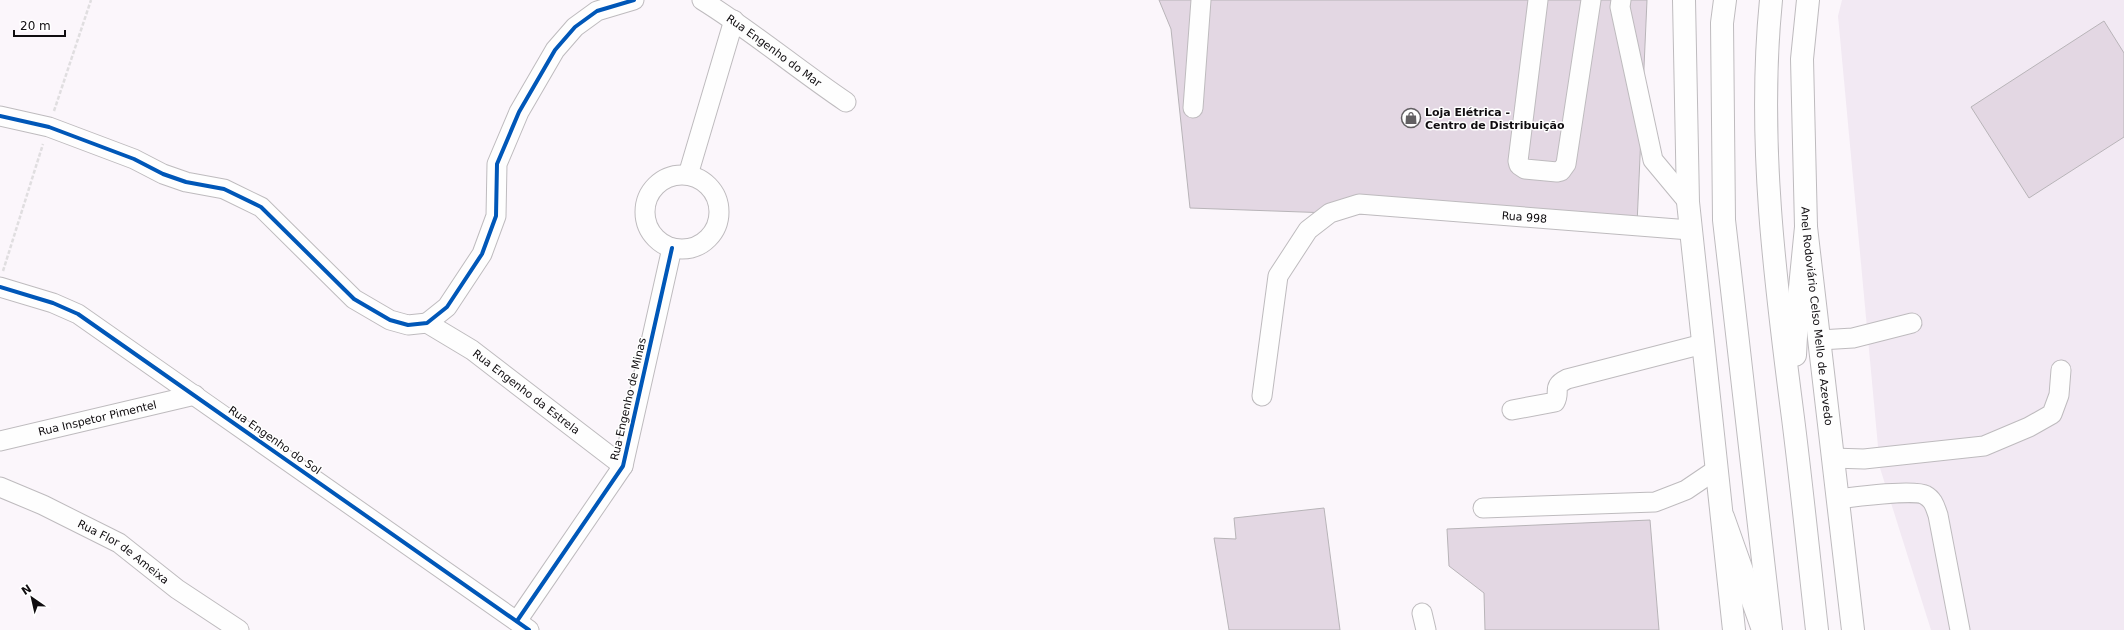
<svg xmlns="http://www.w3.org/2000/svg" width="2124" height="630" viewBox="0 0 2124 630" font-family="'DejaVu Sans',sans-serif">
  <rect width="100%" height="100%" fill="#fbf6fb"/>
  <!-- built -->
  <polygon fill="#f2e9f3" points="1842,0 2124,0 2124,630 1931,630 1880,468 1838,16"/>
  <!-- building -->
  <g fill="#e3d7e3" stroke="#b8b4b8">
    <polygon points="1159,0 1647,0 1637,224 1190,208 1171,29"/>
    <polygon points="2104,21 2124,53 2124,137 2029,198 1971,107"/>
    <polygon points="1324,508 1340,630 1229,630 1214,538 1236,539 1234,518"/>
    <polygon points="1650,520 1659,630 1485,630 1484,593 1449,566 1447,529"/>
  </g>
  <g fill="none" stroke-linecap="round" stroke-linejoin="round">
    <defs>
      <g id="minor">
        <path id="s1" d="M 702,0 C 752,31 797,69 846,102"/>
        <polyline points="1538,0 1518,161 1519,165 1525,169 1557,172 1561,171 1566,164 1591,0"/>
        <polyline points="1621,0 1620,7 1653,160 1688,202"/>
        <polyline points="1193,108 1201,0"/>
        <polyline points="0,116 49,127 134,159 163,174 186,182 224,189 261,207 354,299 390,320 408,325 427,323"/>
        <polyline points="688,175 734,20"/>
        <circle cx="682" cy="212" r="37"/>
        <polyline points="0,287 53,303 78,314 529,630"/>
        <polyline points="427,323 447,307 482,254 496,216 497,164 519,112 555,50 575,27 597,11 634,0"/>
        <path id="s2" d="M 427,323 L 472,350 L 623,466"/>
        <polyline points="1820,340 1853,338 1912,323"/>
        <path id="s3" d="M 1262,396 L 1278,276 L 1308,230 L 1330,213 L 1359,204 L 1690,230"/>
        <path d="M 1512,410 L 1555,402 C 1561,391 1551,387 1567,379 L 1703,344"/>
        <path id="s4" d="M 0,441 L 195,395"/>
        <polyline points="1832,458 1864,459 1984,446 2029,427 2052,414 2059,395 2061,370"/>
        <path id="s5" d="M 0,487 L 43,505 L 119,543 L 177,589 L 239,630"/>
        <path d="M 1837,499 C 1852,497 1915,489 1925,495 C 1934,500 1935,507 1938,515 L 1960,630"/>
        <polyline points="1483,508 1655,502 1686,490 1717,469"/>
        <polyline points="1422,613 1426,630"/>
        <polyline points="517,621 623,466 672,248"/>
      </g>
      <g id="major">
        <polyline points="1684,0 1688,202 1734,630"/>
        <path id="s6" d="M 1808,0 L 1802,59 L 1806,227 L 1853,630"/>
      </g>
      <g id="highway">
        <polyline points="1725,0 1722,23 1724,220 1771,630"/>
        <path d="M 1771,0 C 1757,139 1775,280 1793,418 C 1802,489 1809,559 1817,630"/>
        <polyline points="1795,355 1797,318 1806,227"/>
        <polyline points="1723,517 1762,627"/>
      </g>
    </defs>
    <!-- minor casing -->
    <use href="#minor" stroke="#bebbbe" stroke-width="21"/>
    <!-- major casing -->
    <use href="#major" stroke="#bebbbe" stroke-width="24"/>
    <!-- highway casing -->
    <use href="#highway" stroke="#bebbbe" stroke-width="24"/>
    <!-- path -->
    <g stroke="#e0dee0" stroke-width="2.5" stroke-dasharray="4 2" stroke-linecap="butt">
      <polyline points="54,111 91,0"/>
      <polyline points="3,271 43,144"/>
    </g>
    <!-- minor -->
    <use href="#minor" stroke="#fefefe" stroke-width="19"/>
    <!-- major -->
    <use href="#major" stroke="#fefefe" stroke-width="22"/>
    <!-- highway -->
    <use href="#highway" stroke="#fefefe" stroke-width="22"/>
    <defs>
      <g id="cycleway">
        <polyline points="0,116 49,127 134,159 163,174 186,182 224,189 261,207 354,299 390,320 408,325 427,323 447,307 482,254 496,216 497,164 519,112 555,50 575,27 597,11 634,0"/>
        <polyline points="0,287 53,303 78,314 529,630"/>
        <polyline points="517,621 623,466 672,248"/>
      </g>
    </defs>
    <!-- cycleway casing -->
    <use href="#cycleway" stroke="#fff" stroke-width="6"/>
    <!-- cycleway -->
    <use href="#cycleway" stroke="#0057b8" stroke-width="4"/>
  </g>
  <!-- icons -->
  <defs>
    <symbol id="shop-ring" viewBox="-11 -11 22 22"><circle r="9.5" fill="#fff" stroke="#625f62" stroke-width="1.5"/><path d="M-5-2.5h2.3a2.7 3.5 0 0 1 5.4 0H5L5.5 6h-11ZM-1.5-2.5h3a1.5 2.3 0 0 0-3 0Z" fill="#625f62"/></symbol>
  </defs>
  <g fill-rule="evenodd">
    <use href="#shop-ring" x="1400" y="107" width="22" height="22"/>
  </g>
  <g text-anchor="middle" stroke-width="3" stroke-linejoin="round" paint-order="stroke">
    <!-- street labels -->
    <g font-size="11" fill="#100d10" stroke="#fff">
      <text dy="4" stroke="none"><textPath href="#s1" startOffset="88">Rua Engenho do Mar</textPath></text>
      <text dy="4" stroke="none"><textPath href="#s3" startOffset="400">Rua 998</textPath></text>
      <text dy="4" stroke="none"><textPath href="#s6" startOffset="317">Anel Rodoviário Celso Mello de Azevedo</textPath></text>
      <text dy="4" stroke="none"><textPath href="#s2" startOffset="121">Rua Engenho da Estrela</textPath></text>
      <text transform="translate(628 399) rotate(-77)" y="4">Rua Engenho de Minas</text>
      <text dy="4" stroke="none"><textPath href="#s4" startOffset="100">Rua Inspetor Pimentel</textPath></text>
      <text transform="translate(275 440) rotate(35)" y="4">Rua Engenho do Sol</text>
      <text dy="4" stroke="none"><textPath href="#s5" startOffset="140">Rua Flor de Ameixa</textPath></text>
    </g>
    <!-- poi labels -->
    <g font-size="11" font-weight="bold" fill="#100d10" stroke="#fff" text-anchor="start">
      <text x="1425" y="116">Loja Elétrica -<tspan x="1425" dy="13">Centro de Distribuição</tspan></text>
    </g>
  </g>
  <!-- north arrow -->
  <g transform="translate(32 598) rotate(326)" stroke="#ffffff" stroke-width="3" paint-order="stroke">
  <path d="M0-3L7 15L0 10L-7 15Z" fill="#100d10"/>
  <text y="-6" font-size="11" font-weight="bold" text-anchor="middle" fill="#100d10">N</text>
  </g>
  <!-- scale -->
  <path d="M14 30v6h51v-6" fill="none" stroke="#100d10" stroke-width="2"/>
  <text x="20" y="30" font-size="12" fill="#100d10" stroke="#ffffff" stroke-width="3" paint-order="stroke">20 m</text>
</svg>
